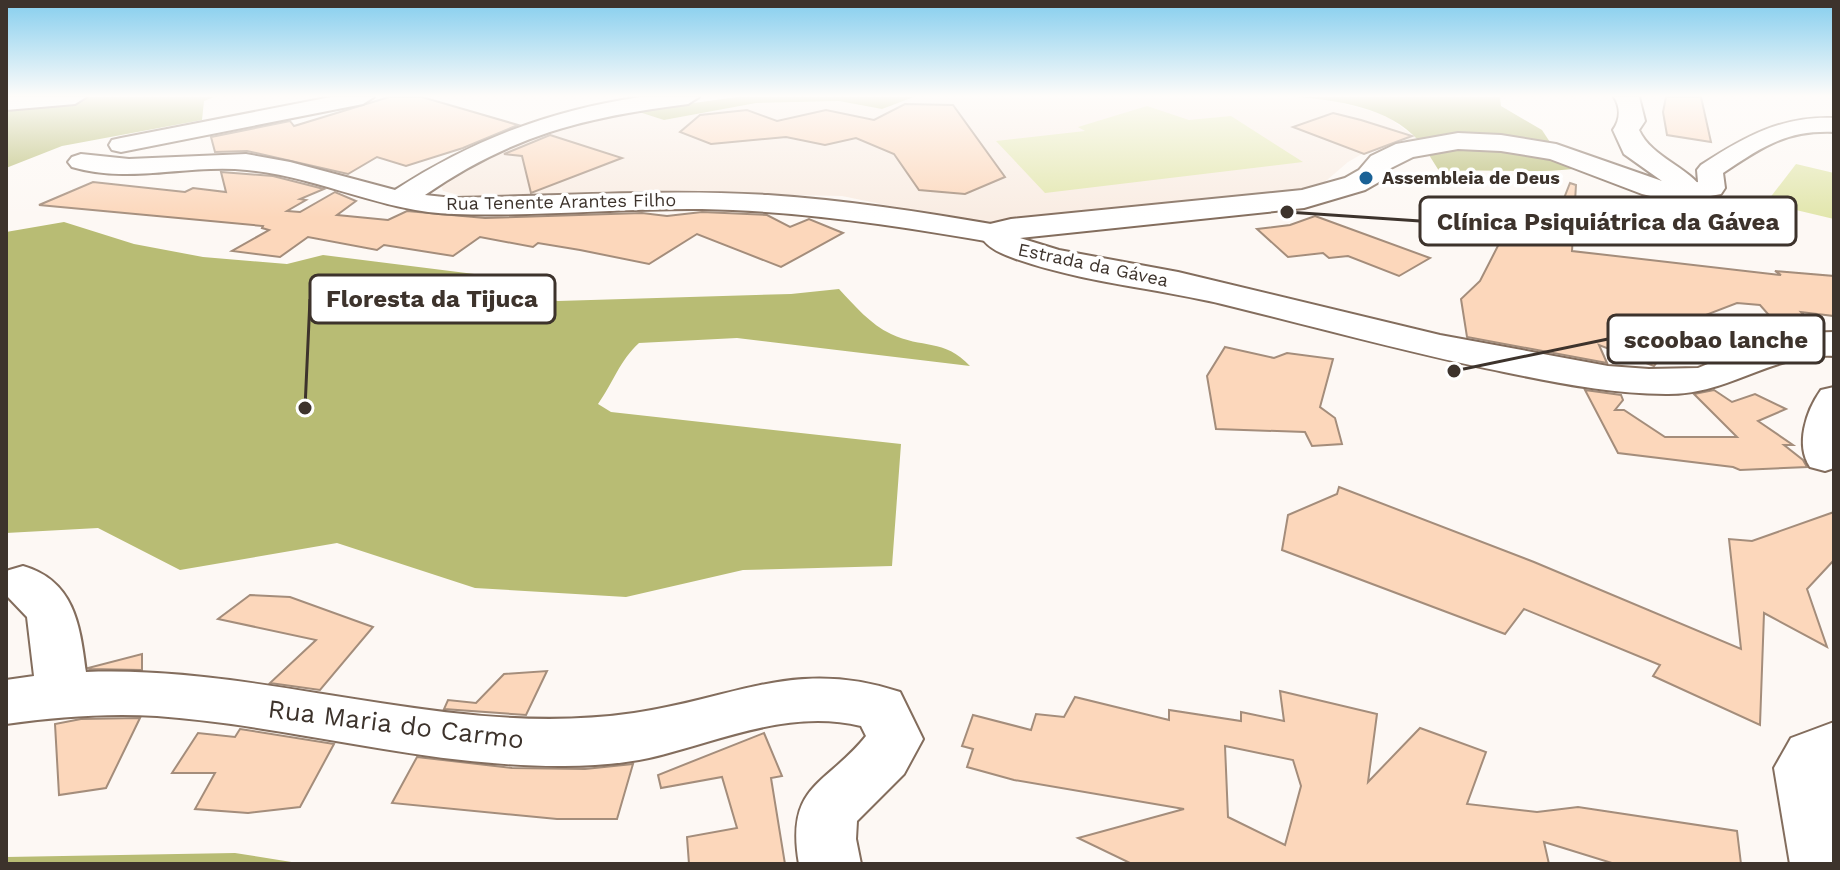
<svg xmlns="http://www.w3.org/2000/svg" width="1840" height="870" viewBox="0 0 1840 870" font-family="'Work Sans',sans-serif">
  <rect width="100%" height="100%" fill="#fdf8f4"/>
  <!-- built -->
  <polygon fill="#f9ece2" points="914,97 1294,97 1330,100 1385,115 1419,140 1386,140 1348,162 1320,186 1264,197 1000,223 944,217 842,196 614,192 467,197 443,191 438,177 546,125 632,108 664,120 756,103 839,101 882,109"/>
  <!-- green -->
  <g fill="#e2e6ac">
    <polygon points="1147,106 1189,120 1231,116 1303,162 1045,193 996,141 1085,131 1078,127"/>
    <polygon points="1796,164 1834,173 1834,219 1766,203"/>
  </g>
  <!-- forest -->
  <g fill="#b8bc74">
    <polygon points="6,97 214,97 204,101 202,120 62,146 6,168"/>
    <polygon points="737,97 914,97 882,109 839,101 756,103 664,120 636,111"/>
    <path d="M 1294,97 L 1500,97 L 1501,106 L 1542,130 L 1563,162 L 1573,169 C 1528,174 1484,168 1440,172 C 1433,162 1427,150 1419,141 C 1389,107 1337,100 1294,97 Z"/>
    <path d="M 64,222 L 134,244 L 203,257 L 287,264 L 323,255 L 506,278 L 529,296 L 558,301 L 791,294 L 839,289 C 855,306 870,324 891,334 C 922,349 944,338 970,366 L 737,338 L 639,343 C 620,360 613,383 598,404 L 611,412 L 901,444 L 892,566 L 743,570 L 626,597 L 475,588 L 337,543 L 180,570 L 98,528 L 6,533 L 6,232 Z"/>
    <polygon points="235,853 304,864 6,864 6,857"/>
  </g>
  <!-- building -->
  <g fill="#fcd7bb" stroke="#a48d7b" stroke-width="2" fill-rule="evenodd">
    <polygon points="389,97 422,97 518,125 463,148 406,166 377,157 348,174 247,151 215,152 211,137 290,121 294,126"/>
    <polygon points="1666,97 1701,97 1711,142 1667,135 1663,112"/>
    <polygon points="905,104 953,105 1005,177 965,194 919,190 894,154 856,138 825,145 786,137 711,144 680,132 700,115 747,110 777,121 826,110 874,120"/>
    <polygon points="1333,113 1361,120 1412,136 1364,154 1293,127"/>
    <polygon points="550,135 622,158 531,193 522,156 504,154"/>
    <polygon points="221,172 273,176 324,189 300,199 306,200 287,211 300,212 335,192 356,201 337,215 388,220 407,211 485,218 642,213 667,216 702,212 767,215 790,227 809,219 843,233 781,267 697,234 649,264 580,250 538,243 533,247 480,237 453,256 384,245 377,250 308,237 280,257 232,251 269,230 262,228 263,226 39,205 93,182 185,192 193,188 226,192"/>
    <polygon points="1570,183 1576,185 1572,251 1781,275 1775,271 1834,276 1834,316 1801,312 1810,322 1775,322 1760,305 1737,303 1703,316 1676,354 1666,351 1654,366 1599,345 1607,363 1467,337 1461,299 1480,281 1504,234 1546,244"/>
    <polygon points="1315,216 1430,258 1399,276 1348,256 1329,258 1323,253 1288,257 1257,229 1290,225"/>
    <polygon points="1225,347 1274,358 1287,353 1333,359 1320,407 1335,418 1342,444 1312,446 1305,432 1216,429 1207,376"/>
    <polygon points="1585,390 1621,395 1623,400 1615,410 1624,410 1665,437 1737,437 1694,394 1714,390 1732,402 1755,394 1786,409 1758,421 1793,445 1784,445 1803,460 1807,467 1740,470 1733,467 1618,453"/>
    <polygon points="1339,487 1534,562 1741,649 1729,539 1752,541 1834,512 1834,560 1807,589 1827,647 1764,613 1760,725 1653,676 1660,665 1524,609 1505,634 1282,550 1288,515 1337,494"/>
    <polygon points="250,595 290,597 373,627 320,690 270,683 316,640 218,619"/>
    <polygon points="142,654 142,670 89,669 88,668"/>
    <polygon points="547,671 526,715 444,709 448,700 476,703 504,674"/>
    <path d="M 1280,691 L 1377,714 L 1368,782 L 1420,728 L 1486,752 L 1467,804 L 1537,812 L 1578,807 L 1737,831 L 1741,864 L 1615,864 L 1544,842 L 1549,864 L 1132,864 L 1078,838 L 1184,809 L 1014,780 L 967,767 L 973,749 L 962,746 L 973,715 L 1031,730 L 1036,714 L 1064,717 L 1075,697 L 1169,720 L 1169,710 L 1241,721 L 1241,712 L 1284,721 ZM 1225,746 L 1293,760 L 1301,786 L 1285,845 L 1228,817 Z"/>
    <polygon points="140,718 106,788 59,795 55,724 81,719"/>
    <polygon points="240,729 334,744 300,807 248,813 195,809 215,773 172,773 198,733 235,737"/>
    <polygon points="764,733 782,776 771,778 785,864 689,864 687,837 737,828 722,777 661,788 658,775"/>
    <polygon points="417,757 512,768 585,769 633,764 617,819 557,819 392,803"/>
  </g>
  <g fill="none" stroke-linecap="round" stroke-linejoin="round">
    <defs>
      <g id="minor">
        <polygon points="6,97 86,97 75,104 6,110"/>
        <polygon points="331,97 374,97 363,104 121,152 112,150 109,145 112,140 121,138"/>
        <path d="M 641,97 L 699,97 L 688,104 C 585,117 512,135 425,195 L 453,198 C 558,196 663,189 768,195 C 845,200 921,212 997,225 L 1007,228 L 1012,234 L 1007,240 L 997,243 C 899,226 802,211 702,209 C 619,208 536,217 454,214 C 382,212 317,176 247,170 C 188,164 129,184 72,167 L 68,162 L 72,157 L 81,154 L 129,159 L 246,154 L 290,162 L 395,190 C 472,140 551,110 641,97 Z"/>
        <path d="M 1834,118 L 1834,132 C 1786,130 1762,147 1723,173 L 1725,188 L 1721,194 L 1690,200 L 1680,198 L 1676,192 L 1680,186 L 1698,182 L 1697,170 L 1701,165 C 1744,137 1781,116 1834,118 Z"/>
        <path d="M 1834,387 L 1834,468 L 1825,471 L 1810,467 C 1795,445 1806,411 1821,390 Z"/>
        <path d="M 23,566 C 75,581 80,626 86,672 C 270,665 450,740 634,713 C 733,699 796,657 900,692 L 923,739 L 904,774 L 857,821 L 856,839 L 861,864 L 799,864 C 785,784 826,786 866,736 L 861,726 C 789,708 718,742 649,758 C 621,764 592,766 564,766 C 426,767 294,726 157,716 C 106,713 56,717 6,724 L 6,680 L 34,676 L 27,617 L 6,595 L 6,571 Z"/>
        <polygon points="1834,722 1834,864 1790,864 1774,768 1791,738"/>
      </g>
      <path id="tertiary" d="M 1614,97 L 1639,97 L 1645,121 L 1639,130 C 1652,158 1688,166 1705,192 L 1701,198 L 1680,203 L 1642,194 L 1550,159 L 1501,151 L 1458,149 L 1413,157 L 1391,168 L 1379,182 L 1365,190 L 1304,208 L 1020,238 L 1059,250 L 1178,272 L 1440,335 L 1608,366 L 1649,369 L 1698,368 L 1764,341 L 1800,333 L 1834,332 L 1834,356 C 1769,353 1731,395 1666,394 C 1611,394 1557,383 1504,372 C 1409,353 1316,327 1222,304 C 1154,288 1082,282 1016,259 C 1002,254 989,249 981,237 L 990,224 L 1011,219 L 1302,190 L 1345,178 L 1359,170 L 1371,156 L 1396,144 L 1458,133 L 1501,135 L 1556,144 L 1662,181 L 1624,154 L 1613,130 C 1620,120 1621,108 1614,97 Z"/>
    </defs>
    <!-- minor casing -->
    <use href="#minor" stroke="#836d5d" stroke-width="4"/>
    <!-- tertiary casing -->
    <use href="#tertiary" stroke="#836d5d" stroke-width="4"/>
    <!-- minor -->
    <use href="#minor" fill="#fff" fill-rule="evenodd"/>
    <!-- tertiary -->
    <use href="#tertiary" fill="#fff" fill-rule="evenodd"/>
  </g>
  <!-- sky -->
  <linearGradient id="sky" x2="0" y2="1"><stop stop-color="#85ceee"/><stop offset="0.44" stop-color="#fefcfa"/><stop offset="1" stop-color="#fefcfa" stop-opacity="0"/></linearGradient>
  <rect width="1840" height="218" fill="url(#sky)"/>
  <!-- markers -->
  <circle fill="#1b6296" stroke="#fff" stroke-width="3" cx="1366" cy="178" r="8"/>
  <g text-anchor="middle" stroke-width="7" stroke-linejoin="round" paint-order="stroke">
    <!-- far-poi labels -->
    <g font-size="18" font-weight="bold" fill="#3d332c" stroke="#fff" text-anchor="start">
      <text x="1382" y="184">Assembleia de Deus</text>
    </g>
    <!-- far-street labels -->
    <g font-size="18" fill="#3d332c" stroke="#fff">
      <text transform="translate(561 202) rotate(-1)" y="6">Rua Tenente Arantes Filho</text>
      <text transform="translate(1093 265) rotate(12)" y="6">Estrada da Gávea</text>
    </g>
    <!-- near-street labels -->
    <g font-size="26" fill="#3d332c" stroke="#fff">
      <text transform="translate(396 724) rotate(7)" y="9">Rua Maria do Carmo</text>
    </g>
  </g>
  <!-- callouts -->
  <path fill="none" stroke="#3d332c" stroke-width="3" d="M1287 212L1420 221M305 408L310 299M1454 371L1608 339"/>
  <g fill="#3d332c" stroke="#fff" stroke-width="3">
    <circle cx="1287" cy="212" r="8"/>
    <circle cx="305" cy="408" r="8"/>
    <circle cx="1454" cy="371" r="8"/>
  </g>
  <g fill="#fff" stroke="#3d332c" stroke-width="3">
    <rect x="1420" y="197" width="376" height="48" rx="8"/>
    <rect x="310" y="275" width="245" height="48" rx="8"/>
    <rect x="1608" y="315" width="216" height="48" rx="8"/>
  </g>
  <g font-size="24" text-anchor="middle" font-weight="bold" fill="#3d332c">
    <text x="1608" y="230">Clínica Psiquiátrica da Gávea</text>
    <text x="432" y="307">Floresta da Tijuca</text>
    <text x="1716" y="348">scoobao lanche</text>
  </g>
  <!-- border -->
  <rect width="1840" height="870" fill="none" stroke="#3d332c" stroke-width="16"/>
</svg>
